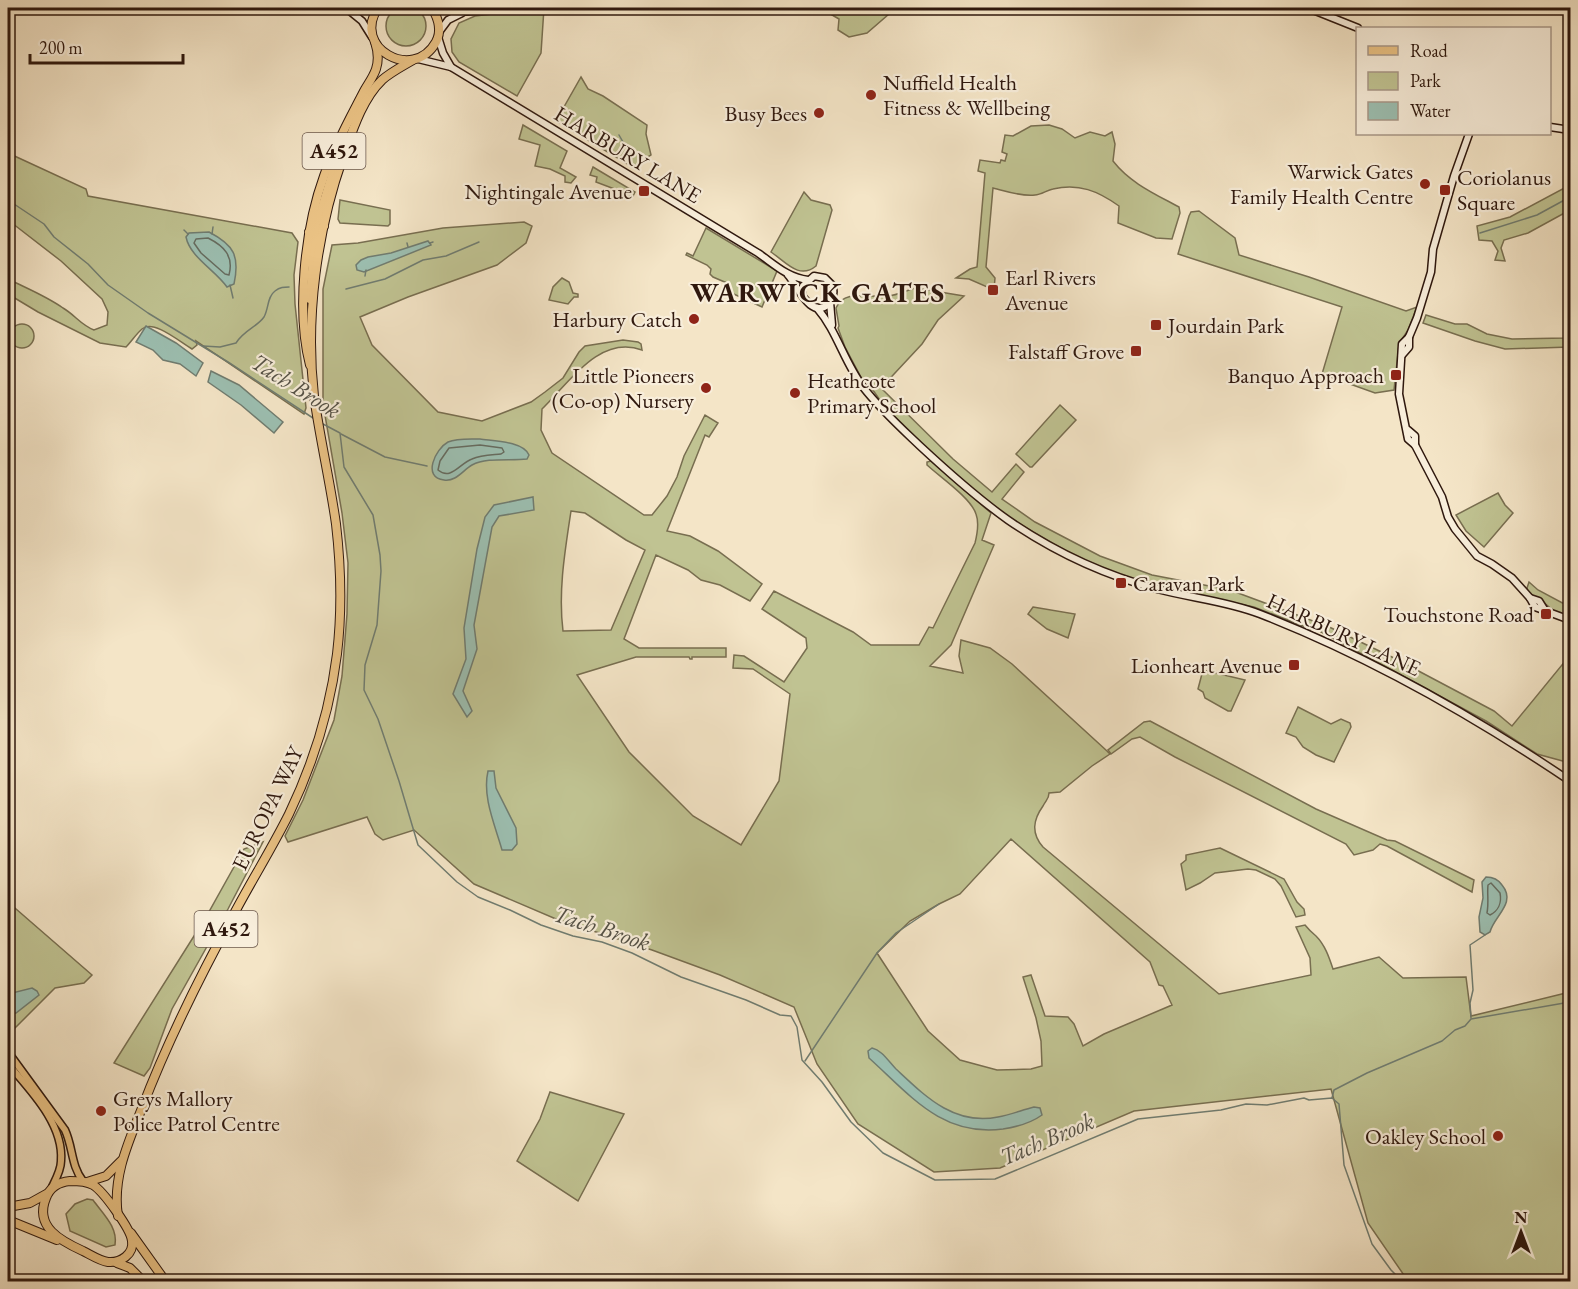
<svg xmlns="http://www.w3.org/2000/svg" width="1578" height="1289" viewBox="0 0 1578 1289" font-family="'EB Garamond',serif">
  <rect width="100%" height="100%" fill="#f4e5c7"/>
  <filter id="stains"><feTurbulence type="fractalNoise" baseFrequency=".00333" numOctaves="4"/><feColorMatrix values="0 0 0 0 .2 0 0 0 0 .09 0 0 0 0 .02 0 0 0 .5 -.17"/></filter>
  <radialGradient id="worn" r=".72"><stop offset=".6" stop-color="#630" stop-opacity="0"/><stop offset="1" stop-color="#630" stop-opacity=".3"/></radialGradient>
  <!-- green -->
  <g fill="#c0c392" stroke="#786e50" stroke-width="1.5" fill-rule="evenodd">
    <circle cx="406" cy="26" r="20"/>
    <polygon points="544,8 541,53 517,96 459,62 452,52 451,39 459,23 475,16"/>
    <polygon points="820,8 893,8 889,14 867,33 849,37 838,30 839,19"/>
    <polygon points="581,77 588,89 603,96 647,125 646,134 651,155 643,160 636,169 556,121"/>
    <polygon points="523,125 567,151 560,168 576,177 571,183 565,182 565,176 550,169 535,166 540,145 519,139"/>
    <path d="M 1049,125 L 1062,129 L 1075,138 L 1090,132 L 1105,136 L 1112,132 L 1115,144 L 1113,161 C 1130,183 1155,194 1179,207 L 1180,213 L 1172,239 L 1156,238 L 1118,223 L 1119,206 C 1098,191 1079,183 1053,189 C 1047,190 1041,195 1035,195 C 1022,197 1006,191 993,188 L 986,267 L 995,278 L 994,290 L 969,279 L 956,278 L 970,269 L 977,267 L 985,173 L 978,171 L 980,160 L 1000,163 L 1001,160 L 1005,161 L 1007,154 L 1002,152 L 1005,135 L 1013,136 L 1031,126 Z"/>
    <path d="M 8,153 L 86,189 L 88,196 L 292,233 L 298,242 L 294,275 L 295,304 L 306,408 L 304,414 L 196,341 L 197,345 L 192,349 C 181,343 154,319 142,329 C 136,334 132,341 126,347 L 100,343 L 38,312 L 8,294 L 8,279 C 26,288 46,296 63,308 C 75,315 81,325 94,330 L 107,325 L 108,312 L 102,299 L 61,261 L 8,220 Z"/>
    <polygon points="593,167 635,192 633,196 596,182 597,177 590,175"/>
    <polygon points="1570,185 1570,210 1528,233 1504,240 1501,248 1505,261 1495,260 1498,251 1492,241 1479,240 1477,226 1510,217"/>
    <path d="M 804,192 L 811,200 L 830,205 L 832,210 L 816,266 C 799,280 786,262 771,252 Z"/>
    <polygon points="340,200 390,210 390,224 388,226 340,223 338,219"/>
    <polygon points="1199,211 1235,238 1239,255 1309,277 1406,311 1417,307 1408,330 1399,344 1394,390 1375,393 1322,374 1342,307 1178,254 1189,216 1191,212"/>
    <path d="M 524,222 L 532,226 L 526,243 L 497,265 L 408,297 L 360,317 L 372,345 L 438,412 L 482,421 L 531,402 L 545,392 L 563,378 L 579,352 L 585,346 L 623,340 L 638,342 L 641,344 L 642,350 C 599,334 568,384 542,409 L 541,430 L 552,453 L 644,515 L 652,515 L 667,496 L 677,477 L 684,456 L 705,415 L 718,423 L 709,437 L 705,435 L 667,531 L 690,536 L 718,551 L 762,584 L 750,601 L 720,585 L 701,580 L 688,570 L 656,555 L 624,639 L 639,648 L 726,648 L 726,657 L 692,657 L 692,659 L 690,659 L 689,657 L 636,657 L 577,675 L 629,752 L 693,816 L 741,845 L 779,781 L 790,694 L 753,669 L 733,668 L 734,655 L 744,656 L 784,682 L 807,648 L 806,638 L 762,609 L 774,591 L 853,632 L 871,645 L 919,645 L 929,627 L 933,628 L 975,543 C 977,535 979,522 976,514 C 971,498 940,477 927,465 L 927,462 L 931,461 L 991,513 L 982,540 L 994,545 L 951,645 L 930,666 L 963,673 L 959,656 L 961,640 L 990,648 L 1012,664 L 1107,751 L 1110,754 L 1092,766 L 1060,792 L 1049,793 C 1049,799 1046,800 1043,806 C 1033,820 1031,833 1043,847 L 1219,994 L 1311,975 L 1310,958 L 1296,927 L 1305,925 C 1309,930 1311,932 1316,936 C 1325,945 1329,957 1333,969 L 1379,957 L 1403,978 L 1466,977 L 1471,1016 L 1570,992 L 1570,1281 L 1408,1281 L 1368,1223 L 1331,1089 L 1134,1111 L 1000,1168 L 934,1172 L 858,1124 L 817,1064 L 794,1007 L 720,975 L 652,950 L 556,919 L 474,884 L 414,830 L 383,840 L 375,834 L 367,817 L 288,842 L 285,836 L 303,800 L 334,720 L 342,676 L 347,614 L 348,563 L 342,513 L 323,404 L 323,289 L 332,245 L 358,243 L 443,228 ZM 571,511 L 585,513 L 626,540 L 645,550 L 611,630 L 563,631 C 558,591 565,551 571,511 ZM 1011,839 L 1150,962 L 1159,985 L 1163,986 L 1172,1005 L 1104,1034 L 1083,1046 L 1074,1024 L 1068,1017 L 1045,1016 L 1031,975 L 1023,977 L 1036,1018 L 1041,1041 L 1042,1066 L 1031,1069 L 997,1070 L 960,1060 L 928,1031 L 877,953 L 910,921 L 939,904 L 960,894 Z"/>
    <polygon points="706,228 777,271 762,307 725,290 727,283 713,277 710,274 711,269 707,265 686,255 687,253 693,256"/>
    <polygon points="562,278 569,282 573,293 578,294 578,297 574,297 568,304 549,300 553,287"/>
    <path d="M 916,288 L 964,296 L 938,320 L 922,344 L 881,388 L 953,459 L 992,492 L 1016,464 L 1024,472 L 1002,499 L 1035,522 L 1100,556 L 1152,575 L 1230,590 L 1316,622 L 1311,629 L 1254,607 L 1166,589 L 1100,570 L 1054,544 L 1013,520 L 972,492 L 886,409 L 866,380 L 863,381 L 845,347 L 838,328 L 839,326 L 836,308 C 844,288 871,299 888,296 C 898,295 907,290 916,288 Z"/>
    <polygon points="1426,315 1455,324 1467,324 1487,334 1512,339 1566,338 1570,336 1570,347 1505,349 1475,341 1423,323"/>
    <circle cx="22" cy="336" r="12"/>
    <polygon points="1060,405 1076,420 1032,467 1030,467 1016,454"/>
    <polygon points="1498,493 1505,505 1513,513 1484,547 1466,531 1456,515"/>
    <polygon points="1529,582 1538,590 1570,607 1570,617 1554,611 1542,601 1528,593 1527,588"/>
    <polygon points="1033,607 1075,614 1068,638 1047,629 1028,614"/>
    <polygon points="1325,625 1394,658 1494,711 1512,726 1566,660 1570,661 1570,763 1537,754 1486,721 1321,632"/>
    <polygon points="1203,670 1245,680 1231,711 1228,711 1205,698 1203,692 1198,689"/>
    <polygon points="1298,707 1331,724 1341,719 1350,723 1351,727 1334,762 1316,755 1303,747 1296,737 1286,733"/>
    <polygon points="1150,721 1316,809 1387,840 1395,841 1474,880 1472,892 1387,846 1380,844 1373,850 1354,855 1346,844 1175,757 1140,737 1132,739 1111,754 1108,750 1144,722"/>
    <polygon points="263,842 228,909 172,1009 150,1068 144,1076 114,1063 206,917 244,849"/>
    <polygon points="1220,848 1284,879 1297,902 1304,909 1305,915 1296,917 1281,886 1275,879 1256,870 1248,869 1215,873 1200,883 1186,890 1181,864 1186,860 1186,855"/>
    <polygon points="8,902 92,975 84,983 55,988 15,1028 8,1022"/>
    <polygon points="550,1092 624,1114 578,1201 517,1161 540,1119"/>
    <path d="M 87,1199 L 93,1200 C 103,1214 118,1227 115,1245 L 106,1247 L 70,1231 L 66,1214 L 75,1204 Z"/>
  </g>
  <!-- water -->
  <g fill="#9cbfb1" stroke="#707c70" stroke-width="1.5">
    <path d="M 209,232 C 234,245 240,256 234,284 L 227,287 C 215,270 190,257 186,237 L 189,233 Z"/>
    <polygon points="428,241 431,245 364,272 357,270 356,265 361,260 368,257 391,253"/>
    <polygon points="146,326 176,343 203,363 196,376 180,364 163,360 153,350 136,342"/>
    <polygon points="211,371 239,385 283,422 274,433 241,405 208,382"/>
    <path d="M 480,439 C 493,441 523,441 529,455 L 527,459 C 510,461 487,457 472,465 C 463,470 456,482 444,480 C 422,478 435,449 448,442 C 457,438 470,439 480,439 Z"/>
    <polygon points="533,497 534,510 499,516 492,527 474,625 477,649 463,691 472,711 467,717 453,694 466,659 464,628 477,549 485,517 494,505"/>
    <path d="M 488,771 L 494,771 L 496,788 L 516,828 L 517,844 L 512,850 L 502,850 C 495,825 482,797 488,771 Z"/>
    <path d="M 1486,877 C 1493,877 1498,879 1502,885 C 1517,903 1494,916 1490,932 L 1485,935 L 1480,932 L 1479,917 L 1483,898 L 1482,882 Z"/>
    <polygon points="32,988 37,991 39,995 16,1013 8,1015 8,994"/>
    <path d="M 872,1048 C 882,1050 889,1062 896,1069 C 925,1096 954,1126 998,1117 C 1010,1115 1022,1110 1034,1107 L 1040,1108 L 1042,1115 C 1031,1123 1016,1127 1003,1129 C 942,1137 910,1095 869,1058 L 868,1051 Z"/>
  </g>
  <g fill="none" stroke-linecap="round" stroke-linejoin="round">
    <!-- shore -->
    <g stroke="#666c60" stroke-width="1.5">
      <path d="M 208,238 C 224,246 234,256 229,275 L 225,274 L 201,253 L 194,243 L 196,239 Z"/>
      <path d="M 480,445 L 502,448 L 504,452 L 501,454 C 492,455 481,455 472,459 C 460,463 451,481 438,470 L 440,461 L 449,448 Z"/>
      <path d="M 1491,883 L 1500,893 C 1502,903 1498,911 1490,915 L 1487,913 C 1489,902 1487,894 1488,885 Z"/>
    </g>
    <!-- stream -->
    <g stroke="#707c70" stroke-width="1.5">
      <polyline points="619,135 623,142"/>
      <polyline points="8,200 44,224 54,237 88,264 108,285 148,313 228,362 313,418"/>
      <polyline points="184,230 188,234"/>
      <polyline points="1480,233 1537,215 1570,197"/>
      <polyline points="212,234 213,227"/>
      <polyline points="407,243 408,247"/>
      <polyline points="430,243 433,242"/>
      <polyline points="365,276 366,270"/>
      <polyline points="230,285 233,298"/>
      <polyline points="346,289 385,279 423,260 446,256 479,242"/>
      <path d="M 203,346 L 220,347 L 236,343 C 244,330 257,327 264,317 C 269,308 267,297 275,291 C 280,287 284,287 289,287"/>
      <polyline points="323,424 340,433 344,467 373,515 380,555 381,571 377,625 365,665 364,690 378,719 399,781 418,845 457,882 478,897 510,910 541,925 573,936 602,942 632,953 681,977 746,1000 780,1015 791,1016 797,1027 802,1060 822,1082 851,1122 883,1153 935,1180 995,1179 1138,1119 1221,1110 1246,1104 1267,1105 1304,1098 1309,1100 1332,1098 1339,1104 1344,1165 1372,1244 1391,1270 1403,1282"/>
      <polyline points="341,434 385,457 427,466"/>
      <polyline points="1471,1018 1470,1003 1473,990 1470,945 1485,935"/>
      <polyline points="805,1061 877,953 896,933 939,904"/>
      <polyline points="1332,1098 1334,1090 1367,1073 1442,1041 1455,1030 1465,1026 1471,1019 1570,1002"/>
    </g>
    <defs>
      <g id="secondary">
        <polyline points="346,8 362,21 372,37"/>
        <path d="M 437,8 C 457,15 479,10 500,8"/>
        <polyline points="1308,8 1358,28"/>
        <polyline points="439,32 448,20 462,13"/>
        <polyline points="438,37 443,53 451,67"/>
        <path d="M 418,59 L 451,67 L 758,253 C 774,264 788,278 808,280"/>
        <polyline points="1550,127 1570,130"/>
        <polyline points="1469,134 1454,176 1433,249 1431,272 1417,318 1409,337 1402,344 1399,394 1408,439 1415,445 1442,497 1448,517 1455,529 1477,556 1492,564 1512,578 1530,598 1535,607 1570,620"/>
        <path d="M 788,275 C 798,286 810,320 829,304 C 834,299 834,293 833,286 L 825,278 L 814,276 L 803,286 L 802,294"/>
        <polyline points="830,302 832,325"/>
        <path d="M 817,308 C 837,331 844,362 863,387 C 880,409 900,427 920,446 C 948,472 977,498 1008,520 C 1053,551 1104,575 1157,589 C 1191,598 1227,601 1260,614 C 1370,657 1472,715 1570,781"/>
        <polyline points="1402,355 1409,347 1409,337"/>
        <polyline points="1408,430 1415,436 1415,445"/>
        <polyline points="1530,598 1539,601 1544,609"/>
      </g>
      <g id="primary">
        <path d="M 8,1052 L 65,1130 C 73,1147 71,1166 83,1181"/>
        <path d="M 8,1064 C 30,1090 64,1124 61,1161 C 61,1170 56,1179 52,1187"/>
      </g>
      <g id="highway">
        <path d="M 378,8 C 351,47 413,83 436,42 C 442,31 438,18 432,8"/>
        <polyline points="309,232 318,221 333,172"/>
        <polyline points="310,299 314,244 316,233 324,226"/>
        <path d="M 310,365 C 296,311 305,228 324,176 C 334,147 349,120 363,93 C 367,85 373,78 376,69 C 379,60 378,51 375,42"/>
        <path d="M 70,1181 C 78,1181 86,1181 93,1185 C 103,1191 131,1229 132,1241 C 134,1254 121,1263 108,1262 C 100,1261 91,1255 83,1251 C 61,1241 34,1227 46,1198 C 50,1187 59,1182 70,1181 Z"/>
        <polyline points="87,1182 106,1176 121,1161"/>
        <polyline points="8,1207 30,1203 48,1193"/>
        <path d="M 118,1216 C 112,1178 128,1143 142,1108 C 168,1040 200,976 235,912 C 252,880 272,848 289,814 C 313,764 330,710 337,654 C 342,612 341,567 336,524 C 330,481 320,439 314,396 C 305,317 317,231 343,157 C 352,132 362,99 382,80 C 391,72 403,66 413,60"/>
        <polyline points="8,1220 57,1240"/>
        <polyline points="131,1233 166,1282"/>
        <polyline points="117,1263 130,1268 144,1282"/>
      </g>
    </defs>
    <!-- secondary casing -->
    <use href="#secondary" stroke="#2f180e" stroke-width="9"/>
    <!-- primary casing -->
    <use href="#primary" stroke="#2f180e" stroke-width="9"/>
    <!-- highway casing -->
    <use href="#highway" stroke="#2f180e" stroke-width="10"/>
    <!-- secondary -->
    <use href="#secondary" stroke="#f8eedb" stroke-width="6"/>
    <!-- primary -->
    <use href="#primary" stroke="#eac284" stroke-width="6"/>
    <!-- highway -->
    <use href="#highway" stroke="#eac284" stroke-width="8"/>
  </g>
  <!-- markers -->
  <g fill="#8f2418" stroke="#f8eedb" stroke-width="2">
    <circle cx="871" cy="95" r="6"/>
    <circle cx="819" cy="113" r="6"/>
    <circle cx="1425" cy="184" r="6"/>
    <rect x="1439" y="184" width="12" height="12" rx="3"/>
    <rect x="638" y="185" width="12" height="12" rx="3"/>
    <rect x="987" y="284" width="12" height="12" rx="3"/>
    <circle cx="694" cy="319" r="6"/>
    <rect x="1150" y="319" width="12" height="12" rx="3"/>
    <rect x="1130" y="345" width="12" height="12" rx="3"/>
    <rect x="1390" y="369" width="12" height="12" rx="3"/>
    <circle cx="706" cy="388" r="6"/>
    <circle cx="795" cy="393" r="6"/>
    <rect x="1115" y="577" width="12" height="12" rx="3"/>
    <rect x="1540" y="608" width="12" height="12" rx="3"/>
    <rect x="1288" y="659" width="12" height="12" rx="3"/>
    <circle cx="101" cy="1111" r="6"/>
    <circle cx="1498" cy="1136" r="6"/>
  </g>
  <g text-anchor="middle" stroke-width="4.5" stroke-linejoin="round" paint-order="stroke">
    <!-- shield labels -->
    <g fill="#f8eedb" stroke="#6b584c" stroke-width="1.5">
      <rect x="302.5" y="133" width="63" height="36" rx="4.5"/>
      <rect x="194.5" y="911" width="63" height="36" rx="4.5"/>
    </g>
    <g font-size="21" font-weight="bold" fill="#2f180e">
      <text x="334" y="158">A452</text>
      <text x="226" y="936">A452</text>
    </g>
    <!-- poi labels -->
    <g font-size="22" fill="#2f180e" stroke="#f8eedb" text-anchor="end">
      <text x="883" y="90" text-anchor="start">Nuffield Health<tspan x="883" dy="25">Fitness &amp; Wellbeing</tspan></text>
      <text x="807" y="121">Busy Bees</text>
      <text x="1413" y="179">Warwick Gates<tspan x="1413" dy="25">Family Health Centre</tspan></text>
      <text x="1457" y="185" text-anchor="start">Coriolanus<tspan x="1457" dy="25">Square</tspan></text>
      <text x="632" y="199">Nightingale Avenue</text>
      <text x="1005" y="285" text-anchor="start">Earl Rivers<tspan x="1005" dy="25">Avenue</tspan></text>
      <text x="682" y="327">Harbury Catch</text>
      <text x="1168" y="333" text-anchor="start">Jourdain Park</text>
      <text x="1124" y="359">Falstaff Grove</text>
      <text x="694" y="383">Little Pioneers<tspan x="694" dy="25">(Co-op) Nursery</tspan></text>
      <text x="1384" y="383">Banquo Approach</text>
      <text x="807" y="388" text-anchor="start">Heathcote<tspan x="807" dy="25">Primary School</tspan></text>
      <text x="1133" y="591" text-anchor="start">Caravan Park</text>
      <text x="1534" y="622">Touchstone Road</text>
      <text x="1282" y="673">Lionheart Avenue</text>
      <text x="113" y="1106" text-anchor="start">Greys Mallory<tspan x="113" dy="25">Police Patrol Centre</tspan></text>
      <text x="1486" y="1144">Oakley School</text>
    </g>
    <!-- street labels -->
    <g font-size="22" fill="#2f180e" stroke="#f8eedb">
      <text transform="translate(628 154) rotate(31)" y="8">HARBURY LANE</text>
      <text transform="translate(1344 634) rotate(25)" y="8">HARBURY LANE</text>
      <text transform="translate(267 808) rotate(-64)" y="8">EUROPA WAY</text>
    </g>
    <!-- water labels -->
    <g font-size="24" font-style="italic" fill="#555247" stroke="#f8eedb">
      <text transform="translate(296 386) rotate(32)" y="8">Tach Brook</text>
      <text transform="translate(602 928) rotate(18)" y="8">Tach Brook</text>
      <text transform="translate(1047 1139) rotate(-23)" y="8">Tach Brook</text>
    </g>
    <!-- district labels -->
    <g font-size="28" font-weight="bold" letter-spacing="1.5" fill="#2f180e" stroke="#f8eedb">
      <text x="818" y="302">WARWICK GATES</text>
    </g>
  </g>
  <!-- margin -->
  <rect width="1578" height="1289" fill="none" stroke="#f4e5c7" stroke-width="30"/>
  <rect x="9" y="9" width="1560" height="1271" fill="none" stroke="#2f180e" stroke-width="3"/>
  <rect x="15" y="15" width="1548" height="1259" fill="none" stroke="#2f180e" stroke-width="1.5"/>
  <!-- legend -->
  <rect x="1356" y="27" width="195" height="108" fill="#f8eedb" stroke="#a89889" stroke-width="1.5"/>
  <rect x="1368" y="46" width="30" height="9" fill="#eac284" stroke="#a89889" stroke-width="1.5"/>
  <text x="1410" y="57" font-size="18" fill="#2f180e">Road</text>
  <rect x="1368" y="72" width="30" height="18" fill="#c0c392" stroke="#a89889" stroke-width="1.5"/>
  <text x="1410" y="87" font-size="18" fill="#2f180e">Park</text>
  <rect x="1368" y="102" width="30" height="18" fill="#9cbfb1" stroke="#a89889" stroke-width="1.5"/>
  <text x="1410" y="117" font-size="18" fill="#2f180e">Water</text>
  <!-- north arrow -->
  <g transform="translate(1521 1232)" stroke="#f8eedb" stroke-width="4.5" paint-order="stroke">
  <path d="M0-4.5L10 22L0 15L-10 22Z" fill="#2f180e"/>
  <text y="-9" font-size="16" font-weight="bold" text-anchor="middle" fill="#2f180e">N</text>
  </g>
  <!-- scale -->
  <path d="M30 54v9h153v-9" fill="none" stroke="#2f180e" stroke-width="3"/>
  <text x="39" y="54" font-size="18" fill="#2f180e" stroke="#f8eedb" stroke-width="4.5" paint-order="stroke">200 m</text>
  <rect width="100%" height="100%" filter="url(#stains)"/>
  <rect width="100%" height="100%" fill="url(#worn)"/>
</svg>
